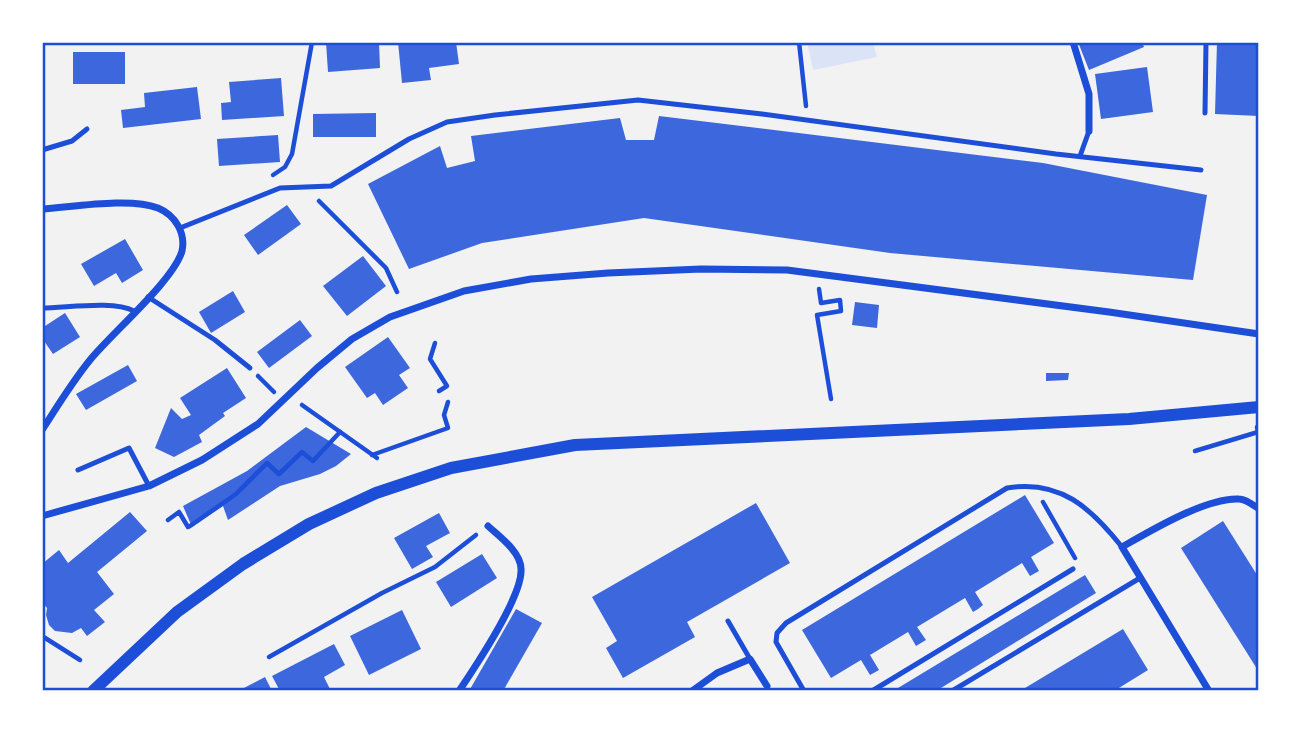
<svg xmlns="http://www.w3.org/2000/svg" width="1301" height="733" viewBox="0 0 1301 733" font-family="'PT Sans',sans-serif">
  <rect width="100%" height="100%" fill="#f2f2f2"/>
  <!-- green -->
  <polygon fill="#dbe4f7" points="807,42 873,42 877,57 813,70"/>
  <!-- building -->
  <g fill="#3d67dc">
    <polygon points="326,42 379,42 380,68 328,72"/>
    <polygon points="398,42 456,42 459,64 429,68 431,80 402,83"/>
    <polygon points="1078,42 1142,42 1144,47 1089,70"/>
    <polygon points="1217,42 1259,42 1259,116 1215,114"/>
    <rect x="73" y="52" width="52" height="32"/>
    <polygon points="1147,67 1153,112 1101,119 1095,74"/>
    <polygon points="281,78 284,116 222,120 221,103 231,102 229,82"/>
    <polygon points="197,87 201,119 123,128 121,110 145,107 144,93"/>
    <polygon points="376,113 376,137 313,137 313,114"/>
    <polygon points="659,116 1043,163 1207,195 1193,280 890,253 644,218 482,243 409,269 368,184 440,146 447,168 475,161 471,136 620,118 626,140 654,140"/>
    <polygon points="278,135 280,162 219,166 217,139"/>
    <polygon points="287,205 301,224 258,255 244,235"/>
    <polygon points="125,239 143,270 122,283 116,273 94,286 81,264"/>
    <polygon points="363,256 386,286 347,316 323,286"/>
    <polygon points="233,291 245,312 211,333 199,312"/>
    <polygon points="855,302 879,305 877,328 852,325"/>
    <polygon points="65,313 80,337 53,354 42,338 42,328"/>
    <polygon points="300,320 312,336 269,368 257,352"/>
    <polygon points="388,337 410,368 399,375 408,388 383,405 375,393 367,398 345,367"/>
    <polygon points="128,365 137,381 86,410 76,394"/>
    <polygon points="227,368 246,398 223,413 225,416 199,435 202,442 174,457 155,448 171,408 182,419 191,415 180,398"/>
    <polygon points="1046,373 1069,373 1068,380 1046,381"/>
    <polygon points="306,427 351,454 336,466 320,474 280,486 228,520 223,506 192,527 183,506 247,471"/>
    <polygon points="1025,495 1054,543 1031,557 1039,571 1030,576 1022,563 975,592 983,605 978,609 973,612 965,598 917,627 926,640 916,646 908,632 870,655 879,670 870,675 861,660 831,678 802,630"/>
    <polygon points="756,503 790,563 687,622 695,637 623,678 606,648 617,641 592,597"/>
    <polygon points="130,512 147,531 97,572 114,594 94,610 105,622 87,636 81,628 72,633 55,631 49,625 46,615 47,608 42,602 42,564 59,550 68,563"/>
    <polygon points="439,513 450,533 426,546 433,557 412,569 394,538"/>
    <polygon points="1223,521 1259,578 1259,672 1181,548"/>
    <polygon points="482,554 497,578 451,607 436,582"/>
    <polygon points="1085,575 1096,593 936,691 893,691"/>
    <polygon points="516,609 542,623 503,691 469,691"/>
    <polygon points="402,610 421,649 369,675 350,636"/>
    <polygon points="1123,629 1148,670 1114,691 1020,691"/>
    <polygon points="334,644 345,665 324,677 331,691 280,691 272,676"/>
    <polygon points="265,677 272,691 238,691"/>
  </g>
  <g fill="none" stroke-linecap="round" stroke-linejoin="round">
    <!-- path -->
    <g stroke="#1d4ed8" stroke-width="4.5">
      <polyline points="799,42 806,106"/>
      <polyline points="273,175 285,167 292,154 312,42"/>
      <polyline points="319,201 386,268 397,292"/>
      <polyline points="819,289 821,303 840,300 841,311 817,315 831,399"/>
      <polyline points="435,343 430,359 447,386 439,391"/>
      <polyline points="258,376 274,392"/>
      <polyline points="302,405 377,458"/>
      <polyline points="1195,451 1258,432 1257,427"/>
      <polyline points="372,455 448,428 444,415 448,402"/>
      <polyline points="1043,502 1075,558"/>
      <polyline points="168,520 179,512 188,527 190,526 236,494 267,463 279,474 302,452 313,461 340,432"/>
      <polyline points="42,636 80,660"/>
      <polyline points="269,657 382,593 435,567 476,535"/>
    </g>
    <!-- service -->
    <g stroke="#1d4ed8" stroke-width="5">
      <polyline points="1205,113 1206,42"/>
      <polyline points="42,150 72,141 87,129"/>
      <polyline points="1080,156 1089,131"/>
      <polyline points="180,228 280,188 331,186 409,139 447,122 495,115 638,100 762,114 1056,154 1201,170"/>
      <polyline points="148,297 215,340 250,368"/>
      <path d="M 42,308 C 67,308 113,300 134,311"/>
      <polyline points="78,470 129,448 149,486"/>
      <polyline points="728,621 750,659"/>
      <path d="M 804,691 L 776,642 L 777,633 L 786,623 L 1007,488 C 1060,479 1091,508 1122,547"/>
      <polyline points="872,691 1073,569"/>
      <polyline points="952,691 1140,578"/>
    </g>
    <!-- minor -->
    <g stroke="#1d4ed8" stroke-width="7">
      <polyline points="1073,42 1089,94 1089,131"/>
      <path d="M 42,209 C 73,207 130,197 158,208 C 175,215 186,233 182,251 C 174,280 112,333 90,360 C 72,382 57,407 42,430"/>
      <polyline points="42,516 149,486 202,460 258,424 317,368 352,339 390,317 464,291 531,279 608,273 701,269 787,270 1109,312 1259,334"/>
      <path d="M 459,691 C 475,667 523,596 521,569 C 521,552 499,536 488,526"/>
      <polyline points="692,691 717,673 750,659 767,686"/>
      <path d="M 1209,691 L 1122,547 C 1150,531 1207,497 1239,499 C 1246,499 1253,505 1259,509"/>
    </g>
    <!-- tertiary -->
    <polyline stroke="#1d4ed8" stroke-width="12" points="93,691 177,612 243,564 309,524 376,493 451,468 575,445 1129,419 1259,407"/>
  </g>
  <!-- border -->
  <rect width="1301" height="733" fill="none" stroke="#ffffff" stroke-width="88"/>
  <rect x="44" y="44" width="1213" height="645" fill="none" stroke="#1d4ed8" stroke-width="2.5"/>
</svg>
